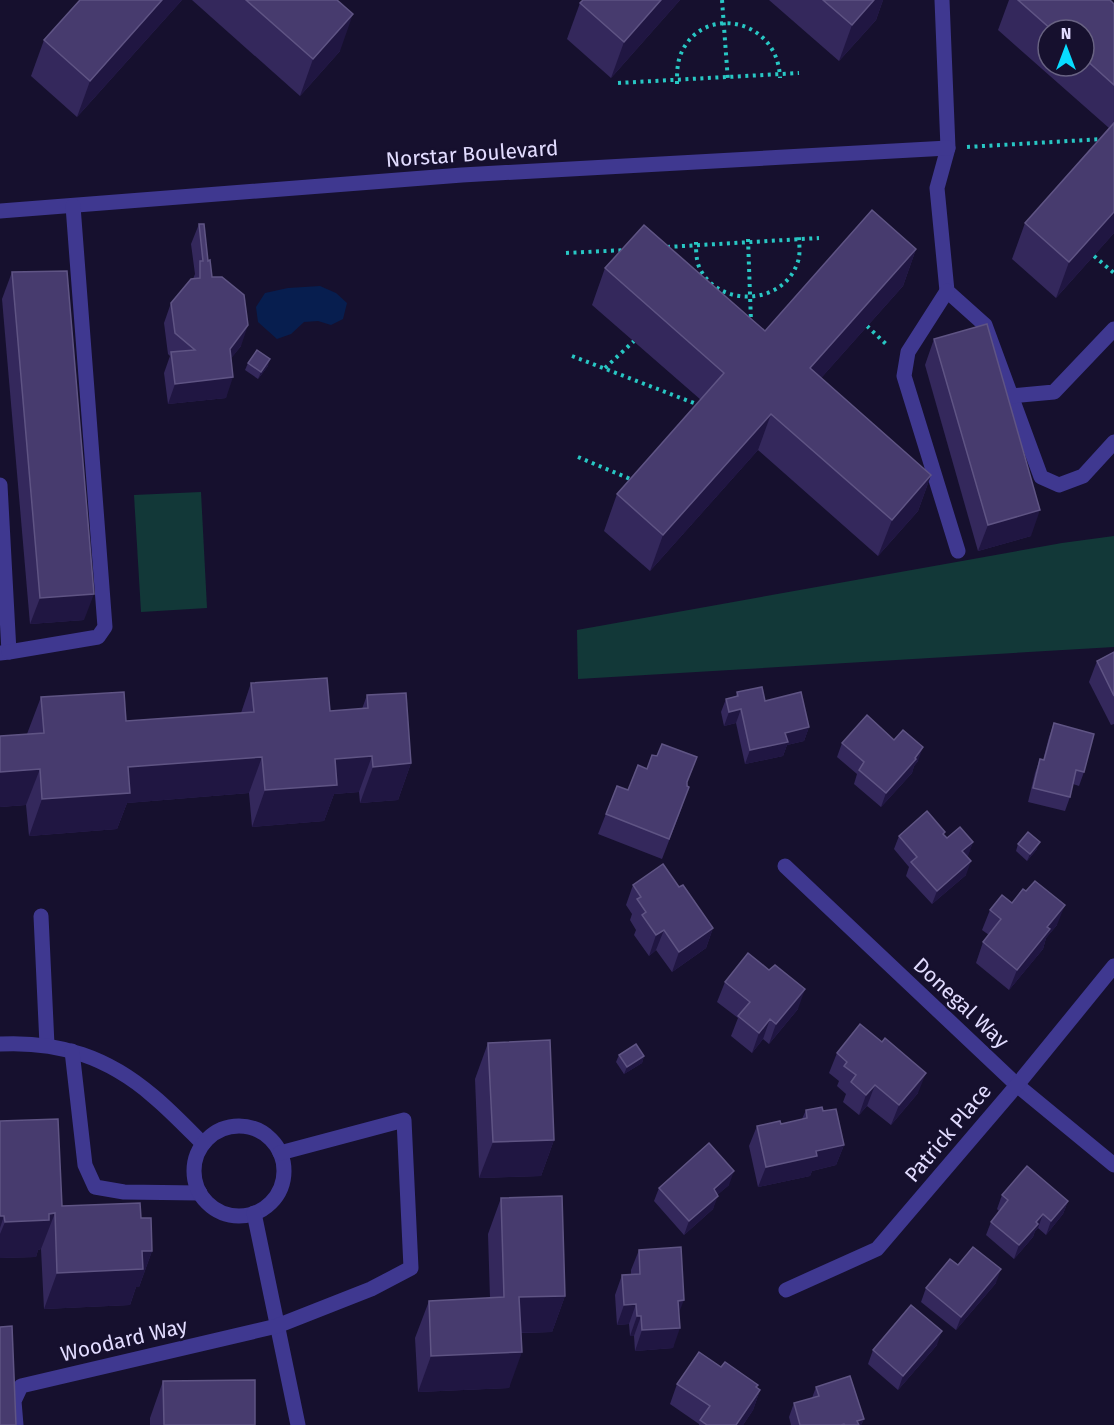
<svg xmlns="http://www.w3.org/2000/svg" width="1114" height="1425" viewBox="0 0 1114 1425" font-family="'Fira Sans',sans-serif">
  <rect width="100%" height="100%" fill="#16102e"/>
  <!-- green -->
  <g fill="#123838">
    <polygon points="201,492 207,608 141,612 134,495"/>
    <polygon points="1114,536 1114,647 578,679 577,630 1062,543"/>
  </g>
  <!-- water -->
  <polygon fill="#071e4f" points="320,286 336,293 347,303 343,319 331,325 318,321 304,322 291,334 277,339 258,322 256,307 265,293 288,288"/>
  <g fill="none" stroke-linecap="round" stroke-linejoin="round">
    <!-- path -->
    <g stroke="#28c7c4" stroke-width="4" stroke-dasharray="3 4.5" stroke-linecap="butt">
      <polyline points="722,0 728,81"/>
      <polyline points="618,83 799,73"/>
      <path d="M 677,84 C 677,74 677,65 680,56 C 700,3 778,17 780,78"/>
      <polyline points="967,147 1103,139"/>
      <polyline points="748,239 751,322"/>
      <path d="M 696,242 C 696,250 696,261 700,269 C 720,308 782,305 797,264 C 801,255 799,245 799,236"/>
      <polyline points="667,247 819,238"/>
      <polyline points="566,253 626,250"/>
      <polyline points="1094,256 1114,273"/>
      <polyline points="867,326 887,345"/>
      <polyline points="572,356 699,405"/>
      <polyline points="605,368 634,341"/>
      <polyline points="578,457 635,481"/>
    </g>
    <!-- minor -->
    <g stroke="#3f3890" stroke-width="15">
      <polyline points="942,0 948,148 937,188 947,291 985,325 1041,477 1059,485 1083,476 1114,442"/>
      <polyline points="0,211 462,175 948,148"/>
      <polyline points="947,291 908,352 904,376 958,551"/>
      <polyline points="1011,396 1054,392 1114,329"/>
      <polyline points="0,485 9,652 0,653"/>
      <polyline points="9,652 98,637 105,627 73,206"/>
      <polyline points="785,866 1017,1085 1114,1165"/>
      <polyline points="41,916 47,1045"/>
      <path d="M 0,1044 C 59,1041 108,1057 153,1096 C 171,1111 187,1128 203,1144"/>
      <polyline points="72,1051 85,1165 95,1187 124,1192 200,1193"/>
      <circle cx="239" cy="1171" r="45"/>
      <polyline points="254,1213 298,1425"/>
      <polyline points="786,1290 877,1249 1017,1085 1114,966"/>
      <polyline points="16,1425 14,1401 21,1386 277,1326 371,1289 411,1268 404,1120 280,1153"/>
    </g>
  </g>
  <!-- wall -->
  <g fill="#34285c" fill-rule="evenodd">
    <polygon points="182,0 77,117 31,76 44,40"/>
    <polygon points="192,0 337,0 340,51 300,96"/>
    <polygon points="583,0 680,0 611,78 567,39 580,3"/>
    <polygon points="769,0 883,0 876,20 839,61"/>
    <path d="M 1009,0 L 1110,0 L 1114,4 L 1114,233 L 1056,298 L 1012,259 L 1025,223 L 1109,128 L 998,30 ZM 1048,30 L 1084,30 L 1084,66 L 1048,66 Z"/>
    <polygon points="199,224 212,277 241,346 231,358 226,398 168,404 164,373 170,356 168,354 164,323 171,303 193,279 195,274 191,244"/>
    <polygon points="916,249 903,286 821,378 931,475 918,511 878,556 758,450 650,571 604,531 617,494 701,400 592,305 605,268 765,331"/>
    <polygon points="12,272 84,620 30,624 2,299"/>
    <polygon points="934,339 1031,536 978,551 925,365"/>
    <polygon points="248,363 268,366 258,379 245,370"/>
    <polygon points="1114,652 1114,724 1111,725 1089,682 1097,661"/>
    <polygon points="251,683 330,711 362,709 367,695 411,763 398,800 360,803 359,792 334,794 324,821 252,827 249,793 127,803 117,829 29,836 26,805 0,807 0,736 27,734 41,697 126,721 241,713"/>
    <polygon points="737,692 765,701 809,727 804,741 787,745 783,756 745,764 736,723 724,726 721,712 726,699 736,696"/>
    <polygon points="1054,723 1084,772 1079,786 1073,784 1070,797 1065,811 1028,802 1035,773 1040,759 1043,760 1049,737"/>
    <polygon points="894,740 918,761 914,766 912,773 881,807 854,784 857,774 837,757 842,743"/>
    <polygon points="687,784 682,807 662,859 598,834 617,786 628,790"/>
    <polygon points="944,835 947,838 973,842 967,857 966,875 932,904 906,876 909,867 894,849 899,836"/>
    <polygon points="1018,844 1037,849 1027,861 1016,851"/>
    <polygon points="633,885 679,887 713,928 706,948 672,972 656,950 649,956 634,935 636,930 630,920 632,914 626,905"/>
    <polygon points="1012,903 1057,925 1046,938 1043,949 1009,990 976,963 983,942 989,935 982,930 990,910"/>
    <polygon points="725,982 798,1009 769,1044 763,1039 752,1053 731,1036 738,1018 717,1002"/>
    <polygon points="488,1043 554,1140 541,1176 479,1178 475,1079"/>
    <polygon points="837,1053 918,1093 891,1125 867,1106 859,1115 843,1102 846,1094 837,1086 839,1081 829,1073"/>
    <polygon points="619,1055 644,1056 642,1063 624,1074 616,1062"/>
    <polygon points="806,1110 823,1111 844,1145 836,1165 812,1171 810,1176 758,1187 749,1146 757,1126 781,1124 802,1119"/>
    <polygon points="0,1121 62,1206 141,1218 152,1251 139,1287 136,1287 130,1305 44,1309 41,1249 38,1250 36,1257 0,1258"/>
    <polygon points="729,1185 717,1195 713,1209 684,1235 654,1201 659,1188"/>
    <polygon points="1002,1195 1068,1201 1063,1214 1046,1235 1038,1228 1035,1231 1033,1237 1014,1259 986,1235 991,1222 999,1211 997,1209"/>
    <polygon points="501,1198 565,1296 552,1332 521,1333 509,1388 418,1392 415,1338 429,1301 490,1298 488,1234"/>
    <polygon points="639,1250 679,1313 673,1348 635,1351 634,1336 630,1336 629,1324 617,1325 615,1295 622,1275 631,1275 631,1270"/>
    <polygon points="958,1265 996,1283 956,1330 921,1302 926,1288"/>
    <polygon points="937,1345 898,1390 868,1364 873,1350"/>
    <polygon points="721,1367 760,1390 753,1410 743,1425 699,1425 699,1424 670,1404 677,1384"/>
    <polygon points="163,1381 255,1425 150,1425 150,1418"/>
    <polygon points="816,1387 864,1419 861,1425 791,1425 789,1417 794,1403 812,1398"/>
  </g>
  <!-- shaded-wall -->
  <g fill="#201642">
    <polygon points="162,0 182,0 77,117 90,81"/>
    <polygon points="661,0 680,0 611,78 624,42"/>
    <polygon points="874,0 883,0 876,20 839,61 852,25"/>
    <polygon points="353,14 340,51 300,96 313,59"/>
    <polygon points="1114,212 1114,233 1056,298 1069,262"/>
    <polygon points="916,249 903,286 797,405 810,368"/>
    <polygon points="248,325 241,346 222,370 230,349"/>
    <polygon points="270,359 268,366 258,379 261,372"/>
    <polygon points="233,377 226,398 168,404 175,384"/>
    <polygon points="771,414 758,450 650,571 663,535"/>
    <polygon points="931,475 918,511 878,556 892,520"/>
    <polygon points="1040,510 1031,536 978,551 988,525"/>
    <polygon points="94,594 84,620 30,624 40,598"/>
    <polygon points="741,709 736,723 724,726 729,712"/>
    <polygon points="809,727 804,741 787,745 783,756 745,764 750,750 785,733"/>
    <polygon points="923,747 918,761 914,766 912,773 881,807 886,793"/>
    <polygon points="372,756 359,792 334,794 324,821 252,827 265,790 335,759"/>
    <polygon points="262,757 249,793 127,803 117,829 29,836 42,799 128,767"/>
    <polygon points="411,763 398,800 360,803 373,767"/>
    <polygon points="40,769 26,805 0,807 0,772"/>
    <polygon points="973,842 968,856 957,865 962,851"/>
    <polygon points="1040,842 1037,849 1027,861 1030,854"/>
    <polygon points="971,861 966,875 932,904 937,891"/>
    <polygon points="1065,905 1057,925 1046,938 1043,949 1009,990 1017,970 1047,927"/>
    <polygon points="713,928 706,948 672,972 679,952"/>
    <polygon points="664,930 656,950 649,956 656,935"/>
    <polygon points="805,989 798,1009 769,1044 776,1024"/>
    <polygon points="770,1019 763,1039 752,1053 759,1033"/>
    <polygon points="644,1056 642,1063 624,1074 627,1067"/>
    <polygon points="926,1073 918,1093 891,1125 899,1105"/>
    <polygon points="875,1085 867,1106 859,1115 866,1095"/>
    <polygon points="554,1140 541,1176 479,1178 493,1142"/>
    <polygon points="844,1145 836,1165 812,1171 810,1176 758,1187 766,1167 816,1151"/>
    <polygon points="734,1171 729,1185 709,1202 714,1189"/>
    <polygon points="718,1196 713,1209 684,1235 689,1221"/>
    <polygon points="1068,1201 1063,1214 1046,1235 1051,1221"/>
    <polygon points="55,1213 41,1249 38,1250 36,1257 0,1258 0,1234 5,1222"/>
    <polygon points="1043,1214 1038,1228 1035,1231 1033,1237 1014,1259 1019,1245"/>
    <polygon points="0,1216 4,1216 0,1228"/>
    <polygon points="142,1251 152,1251 139,1287 136,1287 130,1305 44,1309 57,1273"/>
    <polygon points="1001,1269 996,1283 956,1330 961,1317"/>
    <polygon points="565,1296 552,1332 506,1333 519,1297"/>
    <polygon points="684,1300 676,1320 678,1301"/>
    <polygon points="636,1304 629,1324 617,1325 624,1305"/>
    <polygon points="637,1316 641,1316 634,1336 630,1336"/>
    <polygon points="680,1328 673,1348 635,1351 642,1330"/>
    <polygon points="942,1331 937,1345 898,1390 903,1376"/>
    <polygon points="522,1352 509,1388 418,1392 431,1356"/>
    <polygon points="758,1385 751,1403 760,1390 753,1410 743,1425 736,1425"/>
    <polygon points="864,1419 861,1425 856,1425 857,1421"/>
  </g>
  <!-- building -->
  <g fill="#473b6e" stroke="#5f5484" stroke-width="1.5">
    <polygon points="80,0 162,0 90,81 44,40"/>
    <polygon points="246,0 337,0 353,14 313,59"/>
    <polygon points="583,0 661,0 624,42 580,3"/>
    <polygon points="823,0 874,0 852,25"/>
    <polygon points="1018,0 1110,0 1114,4 1114,85 1084,58 1084,30 1052,30"/>
    <polygon points="1114,123 1114,212 1069,262 1025,223"/>
    <polygon points="872,210 916,249 810,368 931,475 892,520 771,414 663,535 617,494 724,373 605,268 644,225 765,331"/>
    <polygon points="199,224 204,224 208,261 210,260 212,277 222,277 244,295 248,325 230,349 233,377 175,384 171,352 195,350 175,333 171,303 191,279 200,278 200,261 203,261"/>
    <polygon points="67,271 94,594 40,598 12,272"/>
    <polygon points="987,324 1040,510 988,525 934,339"/>
    <polygon points="257,350 270,359 261,372 248,363"/>
    <polygon points="1114,652 1114,696 1097,661"/>
    <polygon points="327,678 330,711 368,708 367,695 406,693 411,763 373,767 372,756 335,759 337,785 265,790 262,757 128,767 130,793 42,799 40,769 0,772 0,736 44,733 41,697 124,692 126,721 254,712 251,683"/>
    <polygon points="762,687 765,701 801,692 809,727 785,733 788,742 750,750 741,709 729,712 726,699 738,696 737,692"/>
    <polygon points="867,715 894,740 903,730 923,747 915,758 916,759 886,793 859,770 864,762 842,743"/>
    <polygon points="1054,723 1094,734 1084,772 1076,770 1070,797 1033,788 1040,759 1044,760"/>
    <polygon points="662,744 697,757 687,782 687,786 689,787 669,839 606,814 617,786 628,790 638,765 647,769 652,755 657,756"/>
    <polygon points="927,811 945,832 943,834 947,838 960,827 973,842 962,851 971,861 937,891 911,862 917,857 899,836"/>
    <polygon points="1028,832 1040,842 1030,854 1018,844"/>
    <polygon points="663,864 679,887 683,885 713,928 679,952 664,930 656,935 642,915 646,912 637,899 641,897 633,885"/>
    <polygon points="1035,881 1065,905 1047,927 1050,929 1017,970 983,942 1001,919 990,910 1002,895 1012,903 1023,889 1026,891"/>
    <polygon points="748,953 769,970 775,965 805,989 776,1024 770,1019 759,1033 738,1016 750,1002 725,982"/>
    <polygon points="860,1024 882,1042 885,1038 926,1073 899,1105 875,1085 866,1095 851,1082 856,1075 844,1066 847,1062 837,1053"/>
    <polygon points="550,1040 554,1140 493,1142 488,1043"/>
    <polygon points="636,1044 644,1056 627,1067 619,1055"/>
    <polygon points="822,1107 823,1111 836,1109 844,1145 816,1151 817,1156 766,1167 757,1126 780,1121 781,1124 807,1118 806,1110"/>
    <polygon points="58,1119 62,1206 140,1203 141,1218 151,1218 152,1251 142,1251 143,1269 57,1273 55,1213 49,1214 49,1220 5,1222 4,1216 0,1216 0,1121"/>
    <polygon points="709,1143 734,1171 714,1189 718,1196 689,1221 659,1188"/>
    <polygon points="1027,1166 1068,1201 1051,1221 1043,1214 1036,1222 1038,1224 1019,1245 991,1222 1008,1200 1002,1195"/>
    <polygon points="562,1196 565,1296 519,1297 522,1352 431,1356 429,1301 504,1297 501,1198"/>
    <polygon points="681,1247 684,1300 678,1301 680,1328 642,1330 641,1316 637,1316 636,1304 624,1305 622,1275 640,1274 639,1250"/>
    <polygon points="973,1247 1001,1269 961,1317 926,1288 950,1259 958,1265"/>
    <polygon points="911,1305 942,1331 903,1376 873,1350"/>
    <polygon points="12,1326 16,1425 0,1425 0,1327"/>
    <polygon points="699,1352 721,1367 725,1362 758,1385 756,1387 760,1390 736,1425 707,1425 700,1420 710,1406 677,1384"/>
    <polygon points="850,1376 864,1419 857,1421 859,1425 845,1425 844,1424 841,1425 800,1425 794,1403 819,1396 816,1387"/>
    <polygon points="255,1380 255,1425 164,1425 163,1381"/>
  </g>
  <g text-anchor="middle" stroke-width="5" stroke-linejoin="round" paint-order="stroke">
    <!-- street labels -->
    <g font-size="21" fill="#e2dcff" stroke="#16102e">
      <text transform="translate(472 154) rotate(-4)" y="7">Norstar Boulevard</text>
      <text transform="translate(961 1003) rotate(43)" y="7">Donegal Way</text>
      <text transform="translate(948 1133) rotate(-50)" y="7">Patrick Place</text>
      <text transform="translate(124 1340) rotate(-13)" y="7">Woodard Way</text>
    </g>
  </g>
  <!-- north arrow -->
  <g transform="translate(1066 48)"><circle r="28" fill="#16102e" stroke="#686282" stroke-width="1.5"/>
  <path d="M0-4.5L10 22L0 15L-10 22Z" fill="#08dcff"/>
  <text y="-9" font-size="16" font-weight="bold" text-anchor="middle" fill="#e2dcff">N</text>
  </g>
</svg>
